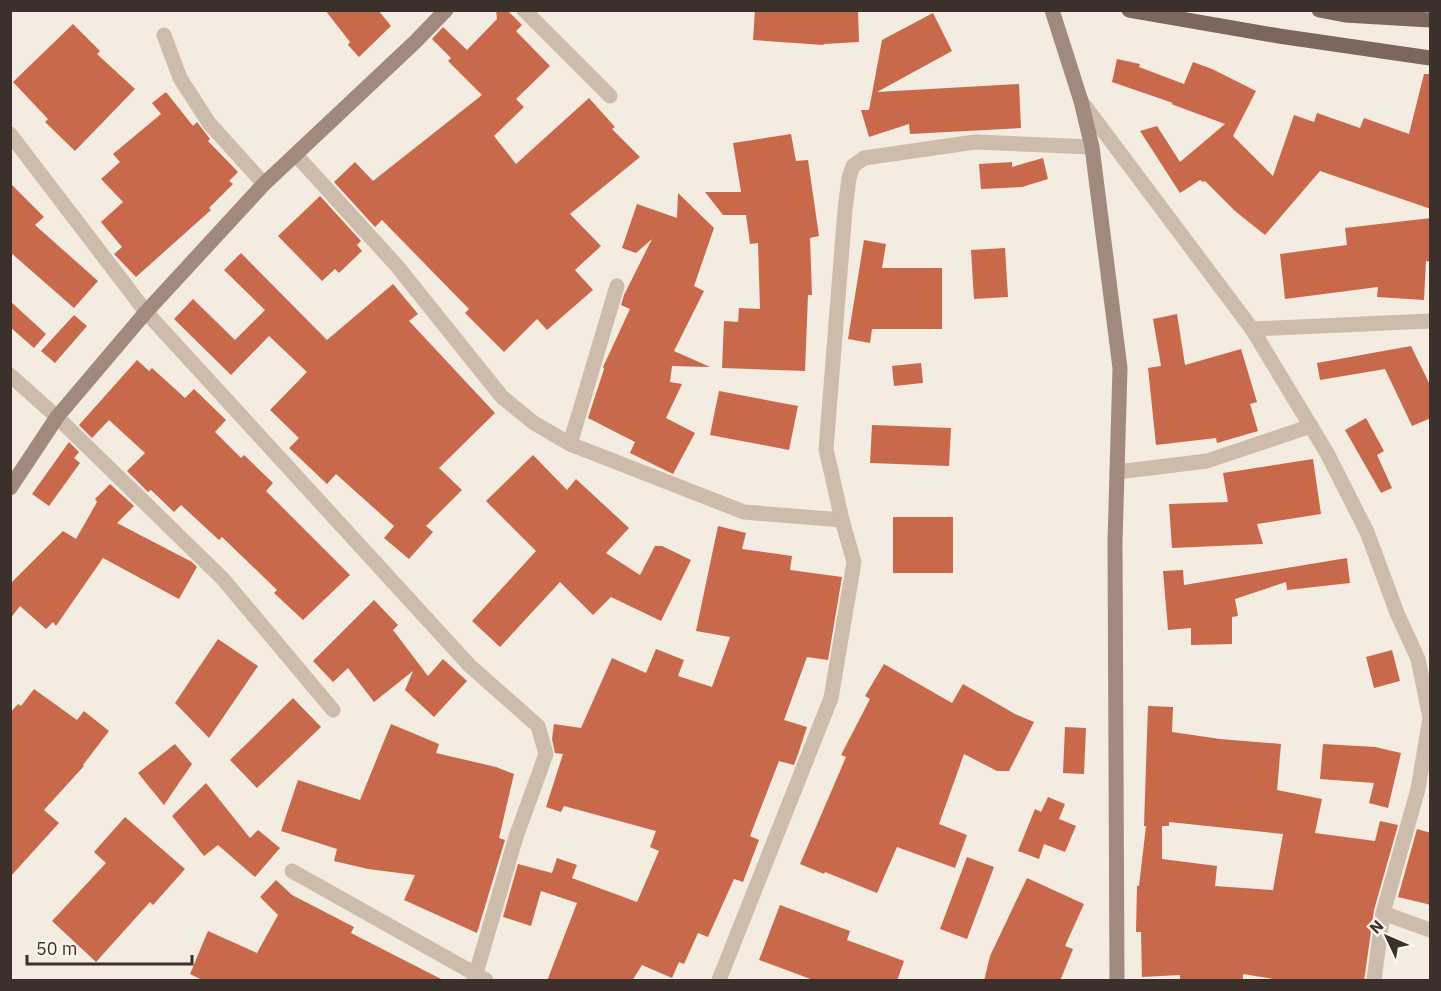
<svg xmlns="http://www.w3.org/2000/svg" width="1441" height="991" viewBox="0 0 1441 991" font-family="'IBM Plex Sans',sans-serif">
  <rect width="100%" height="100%" fill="#f4ebe1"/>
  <!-- building -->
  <g fill="#c8694b" fill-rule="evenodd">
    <polygon points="325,10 378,10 391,26 359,57 348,45 350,42"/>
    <polygon points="496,10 507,10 522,25 516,31 550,66 516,99 524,107 494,136 516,164 589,98 615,127 612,129 640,157 570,214 601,246 575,270 593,290 547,330 537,319 504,352 465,313 469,309 382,220 375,227 334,182 355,162 373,181 482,95 448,61 451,58 432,39 443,27 467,50 497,19"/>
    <polygon points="755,10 858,10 859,42 824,44 823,45 753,40"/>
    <polygon points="933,13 952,51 877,92 1019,84 1021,128 910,134 909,124 869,137 861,110 869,110 882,40"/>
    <polygon points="73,24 100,51 97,54 135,89 75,151 45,122 48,119 13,82"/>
    <polygon points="1117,59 1140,64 1139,67 1184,84 1193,62 1212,69 1256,91 1233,136 1273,176 1294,115 1314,122 1317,113 1360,128 1364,118 1409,134 1424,74 1431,74 1431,209 1320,171 1265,235 1235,211 1205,181 1203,182 1200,180 1180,193 1140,131 1157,126 1180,162 1225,124 1171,104 1173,103 1112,82"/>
    <polygon points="166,92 193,126 197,122 210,139 208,141 238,172 229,181 233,184 209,208 211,210 136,277 114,254 122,247 101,222 123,202 101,179 120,162 113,154 161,114 152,103"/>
    <polygon points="791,134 796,161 808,160 819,236 810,238 812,295 808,295 805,371 722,368 724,321 738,322 739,308 760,309 758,243 750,244 746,215 723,215 705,192 741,192 733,143"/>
    <polygon points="1043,158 1048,179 1022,187 981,189 979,164 1012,162 1012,167"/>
    <polygon points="10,183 44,217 35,225 98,281 74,308 10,252"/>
    <polygon points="678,193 714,228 694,286 704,291 674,351 710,367 672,366 670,382 682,384 666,418 695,433 673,474 630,453 635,442 588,418 604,369 603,367 630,309 621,305 624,295 652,239 636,253 622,248 637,204 677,218"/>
    <polygon points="320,196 361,241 357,245 362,251 339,273 335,269 322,281 278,236"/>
    <polygon points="1431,218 1431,262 1426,261 1424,300 1377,297 1378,287 1285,299 1280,254 1347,245 1345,228"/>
    <polygon points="864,240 886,244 882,268 942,268 942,329 872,329 870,343 848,339"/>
    <polygon points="1005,248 1008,297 974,299 971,250"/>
    <polygon points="241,253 327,340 393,284 418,314 409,321 495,413 439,468 462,490 426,526 433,532 409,559 384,538 394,526 336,474 327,484 289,448 299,438 270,410 307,372 269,336 231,375 174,319 193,299 235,340 265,310 224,270"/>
    <polygon points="10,301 46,334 34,348 10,327"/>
    <polygon points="1177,314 1185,365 1241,349 1257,402 1250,404 1258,431 1217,443 1216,438 1156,445 1148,368 1161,366 1153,319"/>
    <polygon points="74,315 87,326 55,363 41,351"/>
    <polygon points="1411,346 1431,387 1431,418 1412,426 1385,369 1320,380 1317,363"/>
    <polygon points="137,360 149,371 152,368 185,398 194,389 226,420 215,432 241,458 244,455 273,483 266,491 350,575 303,620 274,593 277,590 222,537 219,540 181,505 174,512 151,490 148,492 127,471 145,453 109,420 92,438 79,425"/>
    <polygon points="921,363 923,383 894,386 892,366"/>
    <polygon points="719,391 798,406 789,450 710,435"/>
    <polygon points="1366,418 1384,451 1377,455 1392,488 1381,493 1345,430"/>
    <polygon points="872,425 951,428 949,466 870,463"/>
    <polygon points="69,442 79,452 74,458 80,463 49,506 32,494"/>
    <polygon points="533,455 567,490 576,479 629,528 606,553 640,575 655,546 662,546 691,560 661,621 611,597 593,615 560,582 500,647 472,621 536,551 486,501"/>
    <polygon points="1313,459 1321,514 1257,524 1263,544 1172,548 1169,504 1228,502 1223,473"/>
    <polygon points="110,484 134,506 117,523 192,562 197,567 179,599 103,558 56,626 53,622 46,629 20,606 10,619 10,584 63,531 76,539 97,502 95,499"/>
    <rect x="893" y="517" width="60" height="56"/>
    <polygon points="718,526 746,533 742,549 792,556 790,570 842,577 828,660 807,657 784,720 807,727 798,754 794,765 779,761 750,836 759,840 743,882 734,879 708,937 698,933 684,964 679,962 672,978 642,965 632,981 547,981 577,903 541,891 531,926 503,917 518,864 552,873 557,858 577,865 572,878 637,902 659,851 650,847 656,831 564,806 561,812 546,807 563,754 555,753 552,739 554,724 581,728 612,658 646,673 656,649 684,660 678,676 712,687 730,637 696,631"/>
    <polygon points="1347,558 1350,583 1287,590 1286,582 1235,599 1238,616 1232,617 1232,644 1191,645 1191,628 1168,630 1163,571 1183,570 1184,585"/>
    <polygon points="374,600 398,625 393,630 428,676 443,659 467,681 434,717 405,690 413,671 374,702 348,668 333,682 313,661"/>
    <polygon points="218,639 258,666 209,738 175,703"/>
    <polygon points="1392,650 1400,681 1374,688 1366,657"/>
    <polygon points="884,664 952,703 963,684 1015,714 1034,722 1009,771 997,771 964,754 939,824 967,835 955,868 897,847 877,893 825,872 824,874 800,864 846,757 841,755 870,699 865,696"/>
    <polygon points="34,689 77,720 84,711 109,731 83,765 84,766 44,810 59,823 10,877 10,713 18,704 21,706"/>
    <polygon points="293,698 321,727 257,788 230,760"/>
    <path d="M 1148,706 L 1173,707 L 1172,732 L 1220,739 L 1281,744 L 1277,790 L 1322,799 L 1315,833 L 1375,841 L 1380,821 L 1398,825 L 1374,910 L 1364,981 L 1286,981 L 1243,974 L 1243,981 L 1180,980 L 1180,975 L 1142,977 L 1141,932 L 1136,932 L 1137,886 L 1139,886 L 1146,826 L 1144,826 ZM 1169,822 L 1283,834 L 1273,890 L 1215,886 L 1217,866 L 1162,859 L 1162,826 L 1169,826 Z"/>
    <polygon points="391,724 439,744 436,753 496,767 514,774 499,838 505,840 477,933 404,900 415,875 368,869 334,861 337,849 281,831 298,780 360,800"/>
    <polygon points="1065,727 1086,728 1084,774 1063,773"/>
    <polygon points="175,744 192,764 164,805 138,773"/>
    <polygon points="1323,744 1375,747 1401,753 1388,808 1369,803 1374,783 1320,779"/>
    <polygon points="206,783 250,838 258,830 280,848 255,877 218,845 204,856 172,816"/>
    <polygon points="1048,797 1065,804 1059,819 1076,826 1065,852 1044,844 1039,859 1018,851 1035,809 1041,812"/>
    <polygon points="125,817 185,869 153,905 150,902 96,962 52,921 106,863 94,852"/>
    <polygon points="1417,829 1431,833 1431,905 1398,897"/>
    <polygon points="967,857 994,867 967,939 940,929"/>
    <polygon points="1027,878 1084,904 1065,946 1073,949 1060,981 984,981 990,956"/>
    <polygon points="276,880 292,895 354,927 351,933 445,981 204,981 190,974 208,931 257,953 278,915 260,897"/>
    <polygon points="780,905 850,931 847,940 904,961 897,981 816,981 759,960"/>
  </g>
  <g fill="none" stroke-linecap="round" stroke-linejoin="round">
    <!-- street -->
    <g stroke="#cdbbac" stroke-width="15">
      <polyline points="524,10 610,96"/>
      <polyline points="164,35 180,78 209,123 264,184"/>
      <polyline points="1081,101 1252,329 1327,453 1367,532 1397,613 1418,659 1430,718 1418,789 1383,913 1374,980"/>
      <polyline points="10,134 146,312 470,666 538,726 546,754 516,837 474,980"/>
      <polyline points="296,155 397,266 502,397 534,423 570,444"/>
      <polyline points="617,286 570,444 744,512 842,520"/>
      <polyline points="1252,329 1430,321"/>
      <polyline points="10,375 57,417 223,579 333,710"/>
      <polyline points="1117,472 1207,461 1311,426"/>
      <polyline points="292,871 486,980"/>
      <polyline points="1383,913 1430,930"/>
      <polyline points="719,980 831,698 854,562 842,520 826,449 845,210 849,178 853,166 864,158 975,142 1092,147"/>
    </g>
    <!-- secondary -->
    <g stroke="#a18a7d" stroke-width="15">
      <polyline points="1052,10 1081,101 1092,147 1120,368 1115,542 1117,980"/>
      <polyline points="10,488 57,417 146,312 264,184 415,42 446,10"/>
    </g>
    <!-- primary -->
    <g stroke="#7d675c" stroke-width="15">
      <polyline points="1129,10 1279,36 1430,58"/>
      <polyline points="1319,10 1345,15 1430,20"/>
    </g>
  </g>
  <!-- border -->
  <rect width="1441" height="991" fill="none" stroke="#3b302b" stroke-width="24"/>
  <!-- north arrow -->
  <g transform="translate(1387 937) rotate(314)" stroke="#fbf5ee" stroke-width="4.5" paint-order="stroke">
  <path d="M0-4.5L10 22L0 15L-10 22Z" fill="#3b302b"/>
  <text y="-9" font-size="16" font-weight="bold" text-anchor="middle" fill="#3b302b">N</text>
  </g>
  <!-- scale -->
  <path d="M27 955v9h165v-9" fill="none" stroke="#3b302b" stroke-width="3"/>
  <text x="36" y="955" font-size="18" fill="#3b302b" stroke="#fbf5ee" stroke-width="4.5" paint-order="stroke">50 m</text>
</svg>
